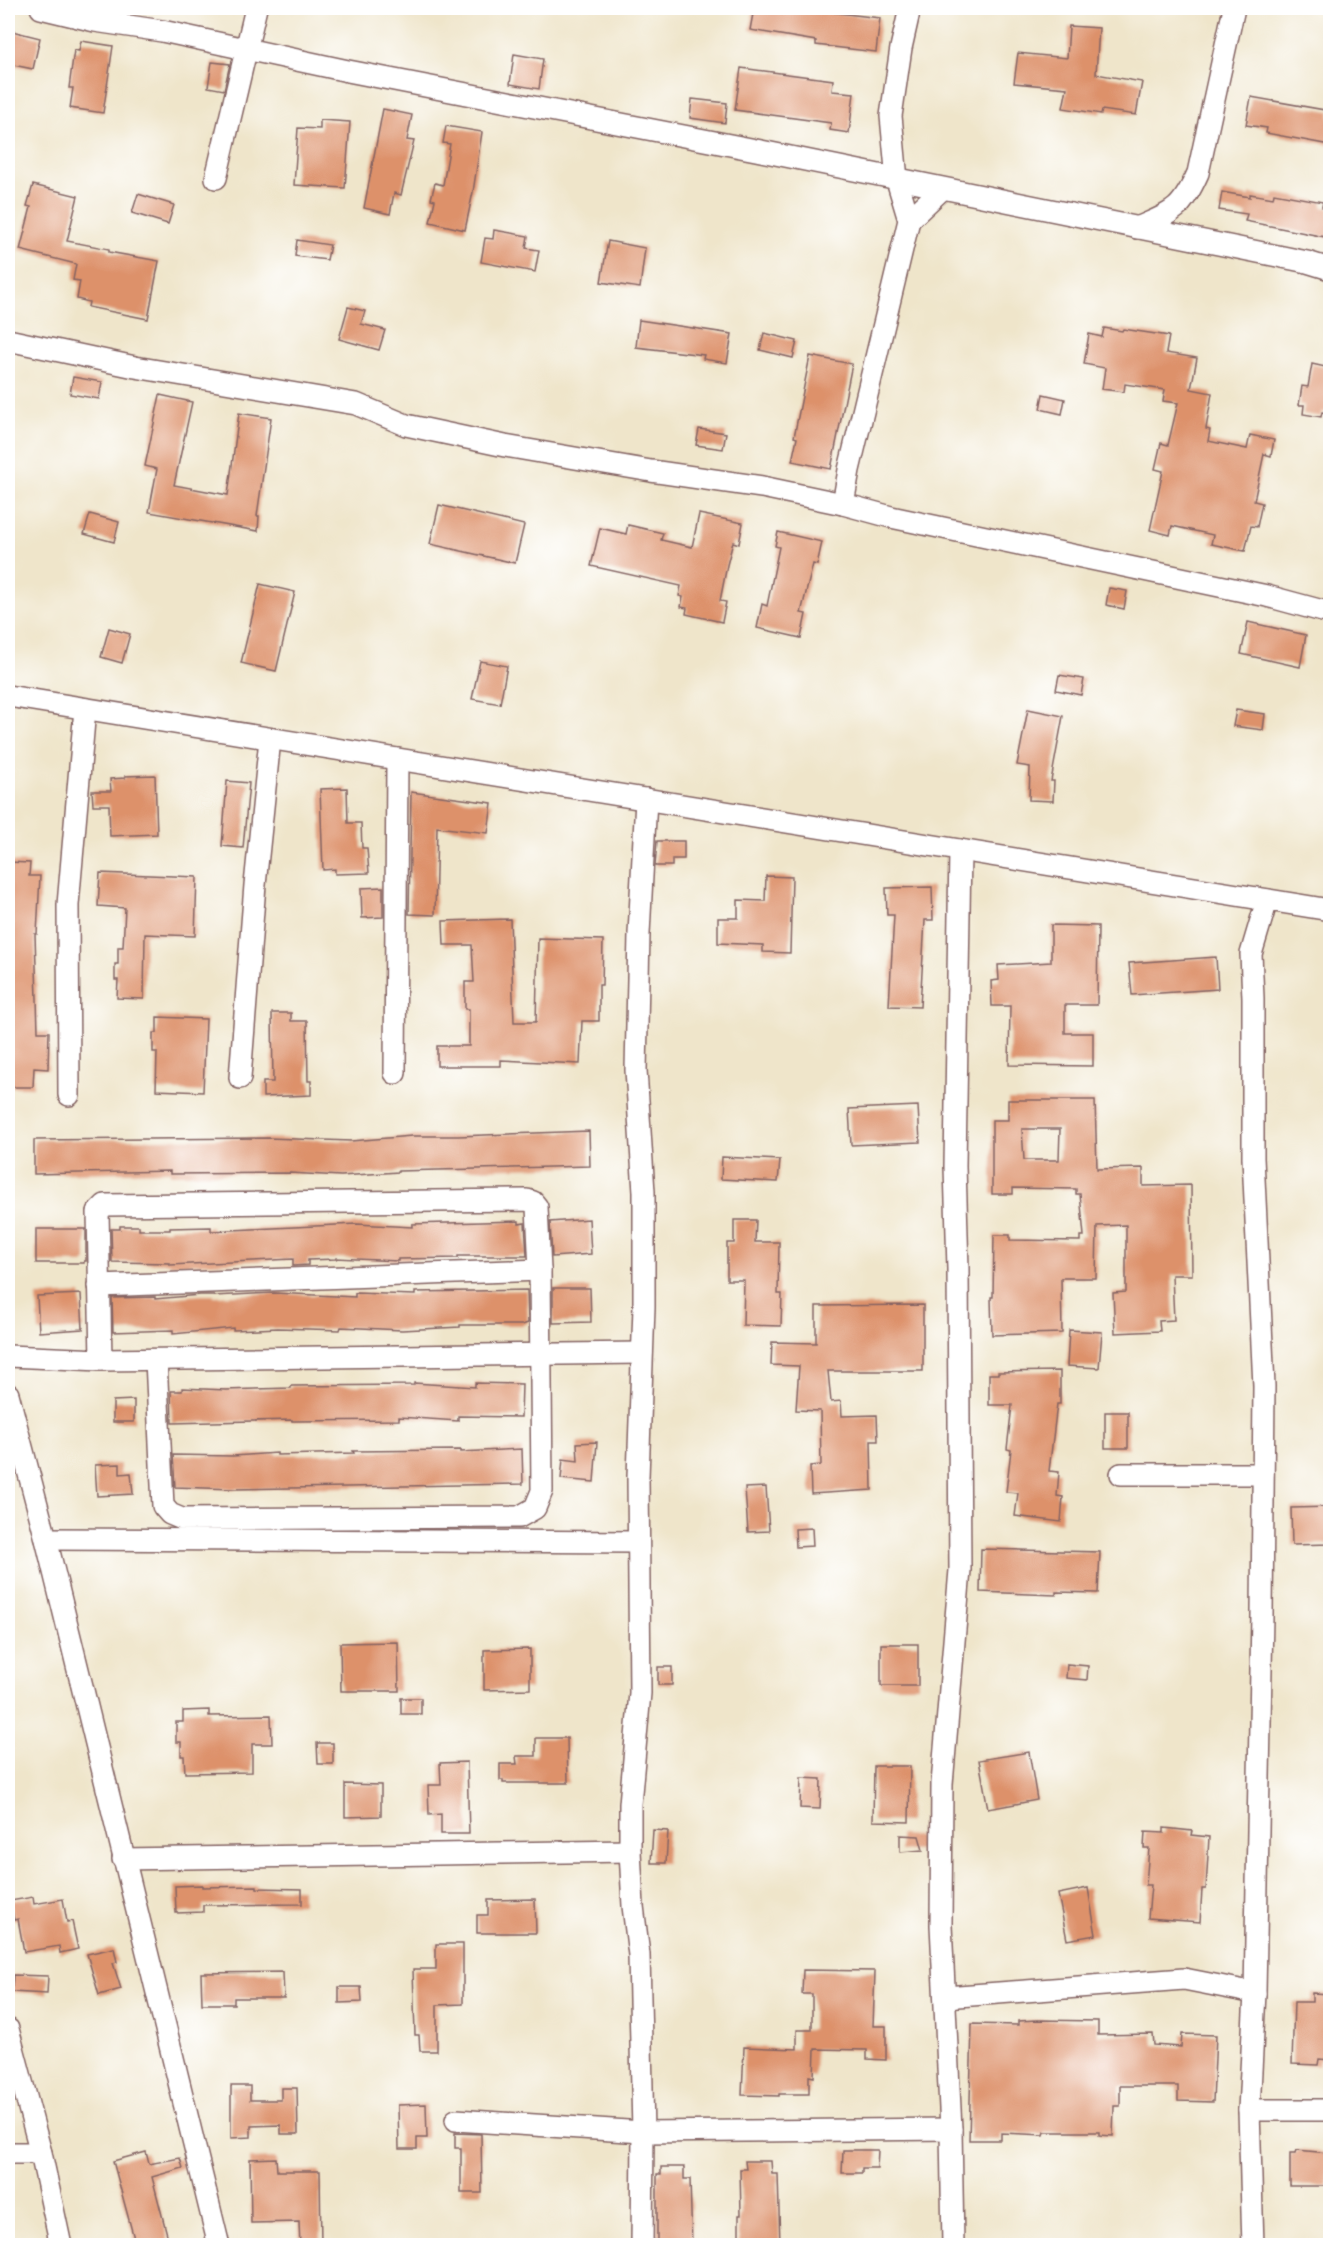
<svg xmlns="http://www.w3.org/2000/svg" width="1338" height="2253" viewBox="0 0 1338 2253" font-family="'Patrick Hand',sans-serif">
  <rect width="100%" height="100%" fill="#fff"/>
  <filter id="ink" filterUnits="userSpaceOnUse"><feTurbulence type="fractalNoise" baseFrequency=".0167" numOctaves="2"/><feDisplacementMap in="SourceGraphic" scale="12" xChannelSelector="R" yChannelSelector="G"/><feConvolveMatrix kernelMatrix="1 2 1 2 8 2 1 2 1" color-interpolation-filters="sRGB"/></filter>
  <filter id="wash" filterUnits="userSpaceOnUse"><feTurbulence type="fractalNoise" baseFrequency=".008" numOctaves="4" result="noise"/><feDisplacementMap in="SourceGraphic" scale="24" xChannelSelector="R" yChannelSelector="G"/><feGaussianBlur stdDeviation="1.35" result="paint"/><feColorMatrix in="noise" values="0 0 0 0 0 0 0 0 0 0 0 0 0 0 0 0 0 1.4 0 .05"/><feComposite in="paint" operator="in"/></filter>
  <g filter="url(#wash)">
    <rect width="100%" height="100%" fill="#efe5ca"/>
    <g id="blocks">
      <!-- building -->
      <g fill="#dd916b" fill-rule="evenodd">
        <polygon points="754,8 813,8 812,10 880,18 876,52 816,45 816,41 750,30"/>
        <polygon points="1069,26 1099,28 1096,74 1142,82 1136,115 1102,110 1101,114 1063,108 1067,88 1014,83 1018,53 1067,58"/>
        <polygon points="8,30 40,38 33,69 8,64"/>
        <polygon points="81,41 113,46 103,113 70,108 73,88 69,88 74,50 79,51"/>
        <polygon points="514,54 543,59 539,89 510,84"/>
        <polygon points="212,62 230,64 224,90 208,87"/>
        <polygon points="741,68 833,80 832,91 854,93 849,133 830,130 831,123 735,110"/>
        <polygon points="1251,97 1330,111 1330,145 1266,133 1267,128 1246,125"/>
        <polygon points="692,99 727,103 725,123 690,118"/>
        <polygon points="383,109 412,115 407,140 414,141 401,195 394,193 390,214 364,208"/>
        <polygon points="320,120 350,122 345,188 294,185 298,128 320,129"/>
        <polygon points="446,126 482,132 473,192 465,230 430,222 435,200 431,199 435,183 443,185 450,144 443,143"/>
        <polygon points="33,185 78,196 67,241 109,249 109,252 159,261 148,319 88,307 89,302 77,299 80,281 73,280 76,264 20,250 31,207 27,206"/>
        <polygon points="1222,192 1250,197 1250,194 1273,198 1274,193 1323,202 1322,207 1330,208 1330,238 1245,221 1247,214 1219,210"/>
        <polygon points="138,194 174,205 168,224 132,213"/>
        <polygon points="494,230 528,236 526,248 539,250 535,272 481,262 485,238 493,239"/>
        <polygon points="297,240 330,245 327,260 295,256"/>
        <polygon points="608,241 645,248 640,288 601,282"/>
        <polygon points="348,307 365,311 361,324 385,330 379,350 339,339"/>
        <polygon points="639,320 732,334 727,363 703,359 704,355 636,347"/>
        <polygon points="1104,328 1122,331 1123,329 1169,336 1166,353 1197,358 1191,389 1212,393 1206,429 1210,430 1208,441 1247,449 1250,435 1274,440 1271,456 1264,454 1254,501 1262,503 1257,527 1251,526 1245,551 1211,544 1213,535 1172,526 1170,535 1150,530 1163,471 1155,469 1161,443 1168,445 1178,403 1163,401 1165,390 1125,384 1124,392 1102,389 1105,368 1084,364 1089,334 1102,337"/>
        <polygon points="764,333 797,341 793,358 760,350"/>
        <polygon points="810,356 852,364 831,469 792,461 797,438 794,437"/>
        <polygon points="1312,364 1330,368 1330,413 1322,412 1321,417 1303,414 1304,405 1299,405 1302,386 1308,387"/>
        <polygon points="73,377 102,382 99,399 70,394"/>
        <polygon points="1043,394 1065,399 1062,414 1040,409"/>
        <polygon points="160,395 192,402 174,485 228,495 239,413 271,418 257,516 259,516 258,531 149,512 157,469 145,466"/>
        <polygon points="699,429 726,433 723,449 696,445"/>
        <polygon points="439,505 524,525 515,563 430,544"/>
        <polygon points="90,514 119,522 114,542 84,534"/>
        <polygon points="699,514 743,523 739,544 733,542 727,565 720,601 726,602 722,622 686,614 687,608 681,607 683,597 679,596 681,586 591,566 600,528 626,534 628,525 663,533 661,540 692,547"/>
        <polygon points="778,532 822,542 817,565 813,564 801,613 806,614 801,638 757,628 762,604 767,606 779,547 775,546"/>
        <polygon points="260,584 295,592 276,671 241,663"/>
        <polygon points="1109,588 1127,591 1124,609 1106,605"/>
        <polygon points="1248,622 1306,635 1300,667 1241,654"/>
        <polygon points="109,628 130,634 122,663 101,657"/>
        <polygon points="480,661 507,666 500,704 472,699"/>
        <polygon points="1059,675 1084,679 1081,695 1056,690"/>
        <polygon points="1028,709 1063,716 1051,781 1054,781 1053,801 1029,800 1030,767 1017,765"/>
        <polygon points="1236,710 1265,714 1263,730 1233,726"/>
        <polygon points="155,775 157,834 110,836 109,805 93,805 92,791 111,791 110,779 125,778 125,776"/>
        <polygon points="227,781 249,783 243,848 222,846"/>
        <polygon points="347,788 348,823 361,823 362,848 367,848 369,873 335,874 335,869 323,870 320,789"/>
        <polygon points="411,792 492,803 488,833 437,827 435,915 409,914"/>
        <polygon points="657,841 684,841 684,859 672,859 672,866 655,866"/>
        <polygon points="8,862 30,863 29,876 40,876 37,934 35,934 38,1032 49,1032 48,1069 34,1068 33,1087 8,1087"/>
        <polygon points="100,873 197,877 195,936 145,934 144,999 117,998 118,980 115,980 115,964 118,964 118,947 123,947 125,908 98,906"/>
        <polygon points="766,876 792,877 790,953 763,952 763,945 718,943 718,918 738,918 738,900 765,901"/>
        <polygon points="383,887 383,917 362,918 361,888"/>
        <polygon points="932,887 933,920 925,920 920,1007 889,1006 894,915 887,915 886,888"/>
        <polygon points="510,919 514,1022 536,1022 538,938 603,940 602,985 599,985 599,1021 582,1021 580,1064 501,1060 501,1066 437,1066 437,1046 469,1046 469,1009 465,1009 465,982 474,982 472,945 444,945 443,921"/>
        <polygon points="1051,925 1098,926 1097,1005 1065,1005 1065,1033 1093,1033 1093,1066 1009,1065 1010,1006 992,1006 991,981 999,980 998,965 1051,962"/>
        <polygon points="1216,957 1218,989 1132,995 1129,963"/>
        <polygon points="272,1013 291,1013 291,1021 307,1021 308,1081 311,1081 311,1095 263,1097 263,1082 273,1082"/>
        <polygon points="157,1017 206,1019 203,1092 156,1090 157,1052 153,1052 153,1033 157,1033"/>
        <path d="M 1008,1100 L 1095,1100 L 1097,1169 L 1143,1168 L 1143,1186 L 1191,1185 L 1192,1275 L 1172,1275 L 1174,1320 L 1159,1321 L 1160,1331 L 1115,1333 L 1113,1293 L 1126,1292 L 1126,1225 L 1097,1226 L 1096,1278 L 1061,1278 L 1062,1333 L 992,1335 L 991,1297 L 993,1297 L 994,1235 L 1010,1235 L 1010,1240 L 1080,1241 L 1080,1236 L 1084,1236 L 1080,1194 L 1076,1194 L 1076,1189 L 1013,1188 L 1013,1194 L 992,1194 L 992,1120 L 1008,1120 ZM 1022,1129 L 1060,1129 L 1059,1160 L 1024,1160 Z"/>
        <polygon points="918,1106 920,1142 851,1145 849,1109"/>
        <polygon points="589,1131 590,1166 398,1171 398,1172 341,1176 290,1173 170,1174 170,1171 34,1174 34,1140 268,1138 351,1141 412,1136 458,1136"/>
        <polygon points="722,1157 780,1160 778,1182 721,1179"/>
        <polygon points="589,1219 591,1254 552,1257 550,1222"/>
        <polygon points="734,1220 756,1220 755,1242 779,1242 778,1294 782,1294 781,1326 743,1325 744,1280 727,1280 727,1243 734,1243"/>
        <polygon points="519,1221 519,1224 525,1223 527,1256 458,1256 458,1258 398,1259 398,1261 336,1258 336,1259 308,1260 308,1265 293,1266 293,1259 170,1265 170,1263 112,1262 111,1229 120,1229 120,1226 139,1226 139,1230 170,1230 170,1228 211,1227 211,1231 357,1224 412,1227 412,1224"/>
        <polygon points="36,1229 86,1229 86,1261 84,1261 84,1263 36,1263"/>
        <polygon points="553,1288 590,1288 591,1322 553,1323"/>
        <polygon points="527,1290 528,1323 522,1325 460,1325 460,1327 402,1330 341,1327 340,1330 278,1328 233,1330 233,1328 173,1334 173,1330 113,1332 112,1298 155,1297 155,1299 200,1295 214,1295 214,1296 274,1293 355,1297 355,1293 415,1295 415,1292"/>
        <polygon points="81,1294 83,1329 39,1332 37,1296"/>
        <polygon points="923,1305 923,1371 828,1371 831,1402 841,1401 842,1416 877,1415 878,1441 871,1441 872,1490 811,1494 810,1466 821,1465 820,1411 796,1410 799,1366 771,1365 772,1342 816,1343 816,1306"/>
        <polygon points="1069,1330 1102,1332 1099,1368 1067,1366"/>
        <polygon points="1060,1371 1060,1404 1057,1404 1049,1471 1059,1472 1057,1496 1063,1497 1061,1522 1015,1516 1018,1493 1006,1492 1011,1450 1007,1449 1012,1405 989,1405 989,1374 998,1374 998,1372"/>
        <polygon points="414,1383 475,1387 475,1383 522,1384 521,1417 458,1416 458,1421 399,1417 399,1420 292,1421 292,1420 172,1423 171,1391 182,1391 182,1388 226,1390 291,1388 291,1386 414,1385"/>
        <polygon points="134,1400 134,1422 113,1422 113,1401"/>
        <rect x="1105" y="1412" width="23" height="36"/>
        <polygon points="597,1442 594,1482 561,1479 563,1459 578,1461 577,1443"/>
        <polygon points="522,1449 523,1484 234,1489 175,1487 173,1455 233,1456 277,1453 277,1455 354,1453 353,1451 461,1450 461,1452"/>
        <polygon points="120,1464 120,1474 131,1473 133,1494 97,1496 95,1465"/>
        <polygon points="766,1487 769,1531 748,1532 745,1488"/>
        <polygon points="1330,1507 1330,1544 1292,1545 1291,1508"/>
        <polygon points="812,1528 813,1546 796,1547 795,1529"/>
        <polygon points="981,1549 1100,1552 1098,1593 1056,1592 1056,1595 980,1592"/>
        <polygon points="398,1642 399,1691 341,1691 340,1643"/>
        <rect x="881" y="1644" width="37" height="42"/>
        <polygon points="530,1649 530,1689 484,1690 484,1650"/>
        <polygon points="1067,1664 1088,1666 1087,1680 1066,1678"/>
        <rect x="658" y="1667" width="14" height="18"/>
        <rect x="401" y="1698" width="20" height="16"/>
        <polygon points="209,1710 209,1716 271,1715 272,1744 252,1744 252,1772 185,1773 184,1756 181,1756 181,1742 176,1742 176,1722 183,1722 183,1711"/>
        <polygon points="536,1738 567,1738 568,1783 503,1783 503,1780 500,1780 500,1764 517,1764 516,1756 536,1756"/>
        <polygon points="317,1743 333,1743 333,1764 318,1764"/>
        <polygon points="1029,1752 1037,1800 988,1809 979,1760"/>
        <polygon points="467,1762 469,1834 441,1834 441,1814 429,1815 428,1785 441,1785 440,1763"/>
        <polygon points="874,1766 910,1766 909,1822 873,1821"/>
        <polygon points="801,1778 821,1779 820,1809 800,1808"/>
        <polygon points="345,1784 381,1785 381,1816 345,1817"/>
        <polygon points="1164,1828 1192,1831 1191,1835 1209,1837 1206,1889 1202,1889 1200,1922 1148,1918 1151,1885 1146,1885 1149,1848 1144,1848 1145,1832 1164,1833"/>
        <polygon points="653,1830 668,1831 666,1863 651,1863"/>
        <polygon points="900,1835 919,1836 923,1850 900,1852"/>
        <polygon points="202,1885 202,1887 257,1886 257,1888 302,1889 302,1904 203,1905 203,1912 176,1913 175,1886"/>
        <polygon points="1088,1888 1096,1935 1067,1940 1058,1894"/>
        <polygon points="33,1897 34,1904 63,1899 67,1922 72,1921 78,1949 60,1953 59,1946 24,1952 18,1919 14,1920 10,1901"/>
        <polygon points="535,1899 536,1933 477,1933 477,1915 488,1915 488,1900"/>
        <polygon points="436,1944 463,1944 463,2004 437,2005 437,2051 420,2051 419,2035 415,2035 413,1969 436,1969"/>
        <polygon points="114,1948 117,1962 113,1963 121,1989 99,1995 87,1954"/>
        <polygon points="803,1970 875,1971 873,2026 886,2026 886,2060 867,2059 867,2050 815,2049 814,2077 809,2076 809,2094 779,2094 779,2096 742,2095 744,2047 797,2049 797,2030 812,2030 812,1994 802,1994"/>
        <polygon points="283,1972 284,1998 234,1998 234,2004 202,2004 201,1973"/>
        <polygon points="13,1975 48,1976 47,1994 12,1992"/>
        <polygon points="339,1987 361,1987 362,2002 339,2003"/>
        <polygon points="1312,1993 1330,1994 1330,2060 1319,2059 1318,2065 1292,2064 1294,2002 1312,2002"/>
        <polygon points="1038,2020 1098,2021 1098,2035 1153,2034 1154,2045 1181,2047 1182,2034 1216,2035 1213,2102 1178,2101 1178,2086 1120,2086 1120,2106 1114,2106 1113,2136 1099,2135 1099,2132 1045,2132 1044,2135 1001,2133 1001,2140 969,2140 972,2024 1018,2025 1018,2021"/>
        <polygon points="231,2086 250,2086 250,2100 281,2100 281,2088 297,2088 298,2134 281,2134 281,2125 251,2126 251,2137 231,2138"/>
        <polygon points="426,2104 427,2138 417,2138 417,2149 399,2149 398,2105"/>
        <polygon points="455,2133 481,2134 482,2193 461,2193 461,2148 455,2148"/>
        <polygon points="843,2150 878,2150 877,2168 862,2168 862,2173 842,2173"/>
        <polygon points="1297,2150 1328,2153 1328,2186 1290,2186 1290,2153 1296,2153"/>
        <polygon points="146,2152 149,2164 180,2158 183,2168 152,2177 170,2246 136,2246 113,2161"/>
        <polygon points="276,2158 277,2171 320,2171 321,2246 300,2246 299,2222 251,2223 250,2159"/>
        <polygon points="745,2161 771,2161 772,2174 778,2174 780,2246 739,2246 739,2215 741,2215 740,2169 746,2169"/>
        <polygon points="661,2167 684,2167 684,2179 690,2179 692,2246 657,2246 657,2174 661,2174"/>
      </g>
    </g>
  </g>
  <g filter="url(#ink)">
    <use href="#blocks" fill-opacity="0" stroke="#846463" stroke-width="1.5"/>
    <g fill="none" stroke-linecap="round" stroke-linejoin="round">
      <defs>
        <g id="minor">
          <polyline points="41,8 95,21 162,31 348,71 756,150 1307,262 1330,269"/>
          <polyline points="216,178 256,8"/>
          <polyline points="909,220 942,189"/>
          <path d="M 1137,228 C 1174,212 1181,211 1198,173 L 1234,8"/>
          <polyline points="8,340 135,367 356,404 406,425 505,446 651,471 762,487 843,504 891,517 1267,596 1330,613"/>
          <polyline points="843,504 849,470 909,220 897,180 891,116 901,48 910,8"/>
          <polyline points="8,696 1330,910"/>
          <polyline points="395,1073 397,759"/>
          <polyline points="240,1078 255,885 270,739"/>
          <polyline points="69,1095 68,905 85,709"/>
          <polyline points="99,1286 540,1270"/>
          <polyline points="8,1356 101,1360 642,1353"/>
          <polyline points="101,1360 98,1212 105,1205 527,1200 533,1202 537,1207 540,1270 542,1491 535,1508 519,1517 182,1519 170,1514 163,1506 156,1360"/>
          <polyline points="8,1394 46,1539 219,2246"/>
          <polyline points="1121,1474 1263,1474"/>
          <polyline points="46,1539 638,1542"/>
          <polyline points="123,1859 630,1851"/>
          <polyline points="945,1997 1184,1979 1255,1993"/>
          <polyline points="8,2029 41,2153 61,2246"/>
          <polyline points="1249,2110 1330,2110"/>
          <polyline points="456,2120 643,2132 951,2129"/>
          <polyline points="8,2153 41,2153"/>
          <polyline points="642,2246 643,2132 639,1955 633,1906 630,1851 630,1804 640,1693 638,1477 644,1307 644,1192 636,1070 639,934 646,799"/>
          <polyline points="953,2246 951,2129 941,1925 942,1784 960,1570 958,1269 955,1166 960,850"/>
          <polyline points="1253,2246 1249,2110 1255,1993 1262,1615 1264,1386 1253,1158 1253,998 1251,954 1267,900"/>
        </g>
      </defs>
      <!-- minor casing -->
      <use href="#minor" stroke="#846463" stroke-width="24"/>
      <!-- minor -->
      <use href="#minor" stroke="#fff" stroke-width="21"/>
    </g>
  </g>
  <!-- margin -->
  <rect width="1338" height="2253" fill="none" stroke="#fff" stroke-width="30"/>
</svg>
